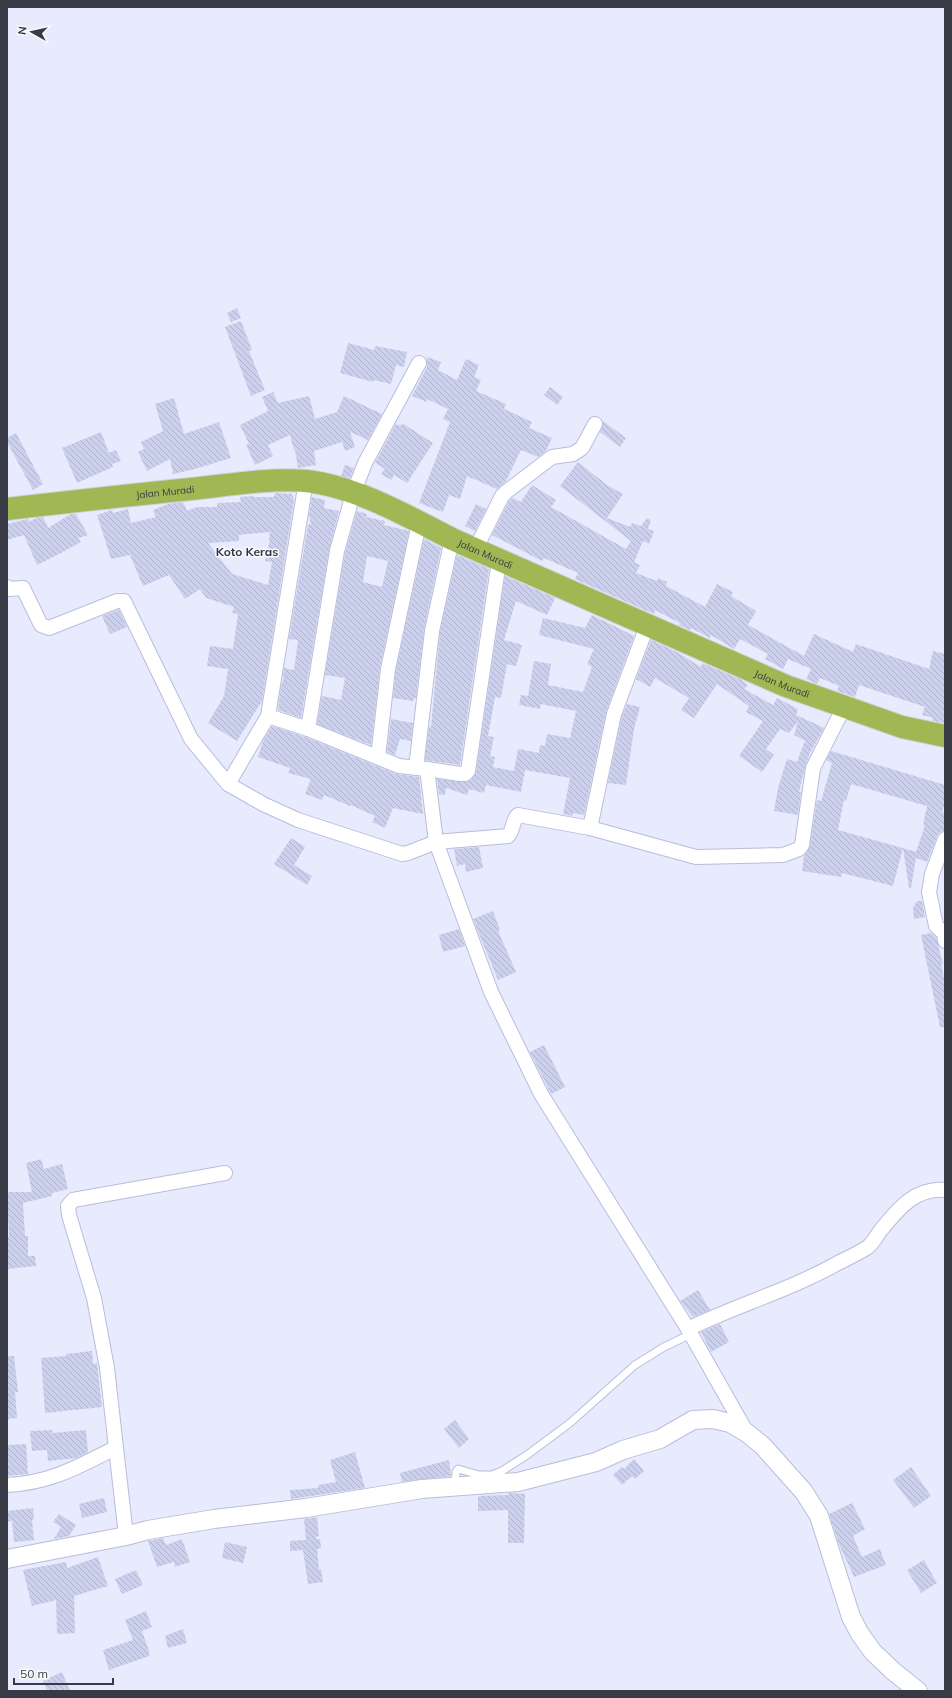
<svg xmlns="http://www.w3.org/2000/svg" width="952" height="1698" viewBox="0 0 952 1698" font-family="Mulish,sans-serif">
  <defs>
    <pattern id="building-back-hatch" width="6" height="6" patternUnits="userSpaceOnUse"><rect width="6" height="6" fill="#cbd0ed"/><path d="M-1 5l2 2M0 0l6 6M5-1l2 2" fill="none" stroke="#afb3cd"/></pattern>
  </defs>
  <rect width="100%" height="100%" fill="#e8ebfd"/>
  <!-- building -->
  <g fill="url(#building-back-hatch)" fill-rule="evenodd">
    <polygon points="237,308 241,318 231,322 227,313"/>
    <polygon points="241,321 252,350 249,351 265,390 251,396 225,327"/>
    <polygon points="348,343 374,350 375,346 407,352 404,367 396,365 391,384 374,380 373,382 340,373"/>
    <polygon points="427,357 441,362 438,370 457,380 466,359 479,365 474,377 481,380 476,391 506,404 504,409 532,422 529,428 552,438 546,451 538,457 521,450 506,481 497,489 467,476 460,499 449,495 443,512 419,503 450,422 443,419 448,409 427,399 427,402 412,396 427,367"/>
    <polygon points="550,387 563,397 557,405 544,395"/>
    <polygon points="273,392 278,403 309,396 315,419 337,412 344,396 382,414 368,440 350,432 355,447 345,451 342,442 314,451 316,465 298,468 295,450 294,450 290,435 268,445 273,456 255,465 246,445 249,444 240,425 268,411 262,397"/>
    <polygon points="174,398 184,434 219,422 231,458 195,469 173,474 170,459 147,471 138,452 144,449 141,442 163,431 155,404"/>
    <polygon points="603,421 626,438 620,447 600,432 603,424"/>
    <polygon points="402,423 433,443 407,483 394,475 391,480 381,474 385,469 375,463 396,424 401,426"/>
    <polygon points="101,432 109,453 116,450 121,461 112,464 113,467 77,483 62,448"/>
    <polygon points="16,433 43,484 33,490 7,442 7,438"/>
    <polygon points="578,462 607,485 623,494 607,518 630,527 632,523 641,526 647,518 651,520 648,529 654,531 649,544 643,541 634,562 640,565 636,573 657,581 658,578 667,582 666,586 705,607 717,584 733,592 731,596 756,611 748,625 804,656 814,634 853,652 856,644 929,669 933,651 945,654 945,723 932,721 933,718 922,715 925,707 859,685 855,697 837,691 839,686 820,678 817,684 811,681 806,679 811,669 788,659 783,669 765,659 768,654 740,639 734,649 711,635 710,638 691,628 690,630 679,625 680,623 655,610 654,614 575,579 578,573 544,558 542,561 492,535 509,501 513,498 521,502 532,485 556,500 551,507 626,549 631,541 560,486"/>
    <polygon points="345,465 354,468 350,478 341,476"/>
    <path d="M 275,493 L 292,494 L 294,500 L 262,701 L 237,741 L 208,723 L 224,696 L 228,669 L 207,666 L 210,646 L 233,649 L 238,614 L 232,613 L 234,607 L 206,598 L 200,589 L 185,599 L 169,575 L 143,586 L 130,555 L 111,559 L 97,515 L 112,510 L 113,513 L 128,509 L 131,523 L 156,517 L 153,510 L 168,504 L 183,502 L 187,511 L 197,507 L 217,507 L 217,503 L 241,502 L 240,497 L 254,496 L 254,497 L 274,497 ZM 270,532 L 269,540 L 270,540 L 265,561 L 272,562 L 268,585 L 232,574 L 208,543 L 239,541 L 239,535 Z"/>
    <polygon points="312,497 325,500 324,508 339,511 329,550 301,718 278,710 281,686 284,678 283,677 284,668 294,670 298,640 289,639 308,525 311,524 309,515"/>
    <polygon points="476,504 486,509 475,531 465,526"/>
    <path d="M 357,511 L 367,514 L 366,517 L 385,521 L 384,525 L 409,531 L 380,667 L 371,745 L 317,724 L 322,696 L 341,700 L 345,678 L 325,675 L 345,553 ZM 367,556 L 388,561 L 382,587 L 363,582 Z"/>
    <polygon points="71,514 76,514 88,535 78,538 81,542 59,554 37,565 24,535 7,540 7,524 28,519 29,522 36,518 43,517 48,528"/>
    <polygon points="424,539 441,548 424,629 416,698 414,698 413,701 393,698 396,670"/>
    <polygon points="457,555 489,569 460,765 425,760 429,727 431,727 440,632"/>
    <polygon points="505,576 555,598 547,615 516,601 504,640 522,645 516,666 507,664 501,698 495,697 488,736 494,737 490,756 495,757 493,767 514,771 518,749 539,753 540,745 545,746 547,734 570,738 576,711 541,704 540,709 519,705 521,695 528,696 534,661 551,664 548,685 583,692 592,667 587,664 594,649 539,635 543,618 585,628 592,615 634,636 606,712 584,815 573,813 573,816 563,814 570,778 525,770 521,792 486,785 484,793 469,789 467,795 446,788 445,795 439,794 437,779 465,782 471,780 476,773"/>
    <polygon points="119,610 127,627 110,634 102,616"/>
    <polygon points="651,640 677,652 701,667 702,663 740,679 748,685 744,689 773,705 777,698 798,709 796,715 824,728 810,753 805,767 799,792 801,792 798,815 774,811 778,788 787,759 797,762 804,743 806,741 794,735 798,721 789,733 780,729 766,749 774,755 762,772 739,756 763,721 746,712 749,706 717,684 694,718 681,710 689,698 655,678 650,687 636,679"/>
    <polygon points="627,704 640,707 634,729 626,785 608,783 622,716"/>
    <polygon points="391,719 413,723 411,741 400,739 395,755 387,752"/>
    <polygon points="272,726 305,737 396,774 419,777 423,814 393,808 385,828 372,822 375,816 351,805 350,806 324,795 322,800 305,794 311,779 288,773 290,768 258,757 263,741"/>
    <polygon points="831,751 945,785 945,803 942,812 945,813 945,831 940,832 937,836 927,862 916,858 911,888 909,888 903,848 916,852 925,825 923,825 927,806 851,784 846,801 844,800 838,830 903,848 893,886 842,873 841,877 802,871 804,855 810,846 817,800 821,801 832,763 826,760"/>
    <polygon points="291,838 305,847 294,865 312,876 307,885 274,864"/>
    <polygon points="479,847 483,868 466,872 465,864 457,866 454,849"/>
    <polygon points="917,901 922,901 925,917 914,919 913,908"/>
    <polygon points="493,911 500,930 498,931 516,972 498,980 473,919"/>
    <polygon points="459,929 465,946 443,952 439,935"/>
    <polygon points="931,933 936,937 943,964 941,964 945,982 945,1027 940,1027 921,935"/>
    <polygon points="544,1045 565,1087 551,1094 530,1052"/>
    <polygon points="41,1159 44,1169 62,1164 68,1189 52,1193 52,1196 23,1203 25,1236 28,1236 28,1256 35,1256 36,1266 7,1269 7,1237 9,1237 7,1192 32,1192 26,1163"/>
    <polygon points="698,1290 710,1310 693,1317 680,1301"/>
    <polygon points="720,1324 729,1342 711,1352 701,1332"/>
    <polygon points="92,1351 93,1364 97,1363 102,1407 45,1413 41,1358 66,1356 66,1354"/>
    <polygon points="7,1356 14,1356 18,1392 15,1392 17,1418 7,1419"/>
    <polygon points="455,1420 469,1439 459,1448 444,1429"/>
    <polygon points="52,1430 52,1433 86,1430 88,1452 76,1458 48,1461 47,1450 32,1451 30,1431"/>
    <polygon points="26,1444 28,1474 7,1476 7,1445"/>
    <polygon points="355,1452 365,1488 291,1499 290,1490 318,1488 318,1485 336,1482 330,1460"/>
    <polygon points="634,1459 644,1471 635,1479 632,1476 622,1485 613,1475 622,1467 624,1469"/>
    <polygon points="449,1460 451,1476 402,1482 400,1473"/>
    <polygon points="911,1467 931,1496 914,1508 893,1480"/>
    <polygon points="509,1493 525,1494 524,1543 508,1543 508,1510 478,1511 478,1496 508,1495"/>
    <polygon points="104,1498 107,1512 82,1518 79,1504"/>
    <polygon points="852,1503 865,1529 853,1536 862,1557 880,1549 886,1565 854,1577 839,1544 829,1514"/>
    <polygon points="33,1508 34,1519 32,1520 34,1540 14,1542 12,1521 7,1522 7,1511"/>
    <polygon points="59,1514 76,1525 69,1536 54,1539 61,1527 53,1522"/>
    <polygon points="317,1517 319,1536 316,1537 316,1539 320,1539 321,1548 317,1549 319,1569 321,1569 323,1582 308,1584 303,1550 290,1551 290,1541 306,1540 304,1519"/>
    <polygon points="163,1538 166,1545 182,1539 190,1562 175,1567 174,1562 157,1567 148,1541"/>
    <polygon points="225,1542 247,1547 243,1563 222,1558"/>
    <polygon points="98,1557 108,1586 74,1596 75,1633 57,1634 56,1600 32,1606 23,1570 66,1562 67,1568"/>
    <polygon points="924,1560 937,1583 921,1593 907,1570"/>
    <polygon points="136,1570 143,1585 122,1594 115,1579"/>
    <polygon points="146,1611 152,1627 142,1631 149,1651 149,1656 109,1670 103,1650 133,1640 125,1620"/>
    <polygon points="183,1629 187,1643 168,1648 165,1636"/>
    <polygon points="62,1672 70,1691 47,1691 43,1681"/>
  </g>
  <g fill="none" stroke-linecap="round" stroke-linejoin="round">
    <defs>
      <polyline id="service" points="455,1486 456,1472 458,1469 479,1475 492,1475 502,1471 527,1455 570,1423 635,1365 664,1347 691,1334"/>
      <g id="minor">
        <polyline points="306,481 268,716 308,729 399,766 427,769 436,842 491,992 541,1094 688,1329 747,1433"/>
        <polyline points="475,550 502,496 506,492 552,457 573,454 582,448 595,424"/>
        <path d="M 7,587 L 9,589 L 23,588 L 41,625 L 49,628 L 117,601 L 124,601 L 191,739 L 228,784 L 263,804 L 298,820 L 402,854 L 408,853 L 436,842 L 508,836 C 514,830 512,820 518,815 L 590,828 L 696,857 L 783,855 L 799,849 L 802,845 L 813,768 L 844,707"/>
        <polyline points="308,729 337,551 353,494 365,463 419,363"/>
        <polyline points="378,757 388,669 419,523"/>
        <polyline points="416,768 432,631 452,539"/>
        <polyline points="427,769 460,774 465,774 468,771 499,561"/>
        <polyline points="228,784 268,716"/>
        <polyline points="590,828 614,714 647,626"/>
        <polyline points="945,839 932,874 929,892 936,926 944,933 945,941"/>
        <path d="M 688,1329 C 737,1305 790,1290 838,1263 C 848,1258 859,1253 868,1247 C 873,1243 877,1235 881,1230 C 899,1208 915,1188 945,1190"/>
        <path d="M 7,1485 C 50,1483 78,1467 115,1448"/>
        <polyline points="126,1536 107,1368 94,1298 69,1215 68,1206 73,1200 225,1173"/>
      </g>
      <polyline id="tertiary" points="7,1559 126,1536 148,1530 214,1519 306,1508 422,1489 518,1482 596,1462 623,1450 660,1439 693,1420 713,1419 730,1423 747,1433 763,1446 804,1492 819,1516 851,1617 860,1634 873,1652 893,1671 918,1691"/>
      <g id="trunk">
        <path id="s1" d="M 7,509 C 68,502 130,495 191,489 C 229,485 268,478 306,481 C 355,486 409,517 452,539 L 786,686 L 902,727 L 945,736"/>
      </g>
    </defs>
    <!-- service casing -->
    <use href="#service" stroke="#b8bdda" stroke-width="9"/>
    <!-- minor casing -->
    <use href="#minor" stroke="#b8bdda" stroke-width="16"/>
    <!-- tertiary casing -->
    <use href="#tertiary" stroke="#b8bdda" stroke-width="20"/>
    <!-- trunk casing -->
    <use href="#trunk" stroke="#cfd0d3" stroke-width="24"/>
    <!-- service -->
    <use href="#service" stroke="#fff" stroke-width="7"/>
    <!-- minor -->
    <use href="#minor" stroke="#fff" stroke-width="14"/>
    <!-- tertiary -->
    <use href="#tertiary" stroke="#fff" stroke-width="18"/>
    <!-- trunk -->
    <use href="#trunk" stroke="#9fb853" stroke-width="22"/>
  </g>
  <g text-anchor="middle" stroke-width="3" stroke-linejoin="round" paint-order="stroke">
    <!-- street labels -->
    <g font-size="10" fill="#383a46" stroke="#fafafa">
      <text dy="4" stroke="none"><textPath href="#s1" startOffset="159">Jalan Muradi</textPath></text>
      <text dy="4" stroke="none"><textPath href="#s1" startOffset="495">Jalan Muradi</textPath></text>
      <text dy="4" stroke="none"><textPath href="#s1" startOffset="819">Jalan Muradi</textPath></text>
    </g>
    <!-- quarter labels -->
    <g font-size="12" font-weight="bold" fill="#32354c" stroke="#fafafa">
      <text x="247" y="556">Koto Keras</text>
    </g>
  </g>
  <!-- border -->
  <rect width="952" height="1698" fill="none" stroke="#383a46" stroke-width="16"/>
  <!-- north arrow -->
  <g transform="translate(32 32) rotate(278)" stroke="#fafafa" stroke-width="3" paint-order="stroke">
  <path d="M0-3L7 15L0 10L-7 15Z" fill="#383a46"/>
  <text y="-6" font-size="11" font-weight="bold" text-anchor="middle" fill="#383a46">N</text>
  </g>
  <!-- scale -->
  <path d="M14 1678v6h99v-6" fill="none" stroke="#383a46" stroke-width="2"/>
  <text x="20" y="1678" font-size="12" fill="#383a46" stroke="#fafafa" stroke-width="3" paint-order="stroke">50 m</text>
</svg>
